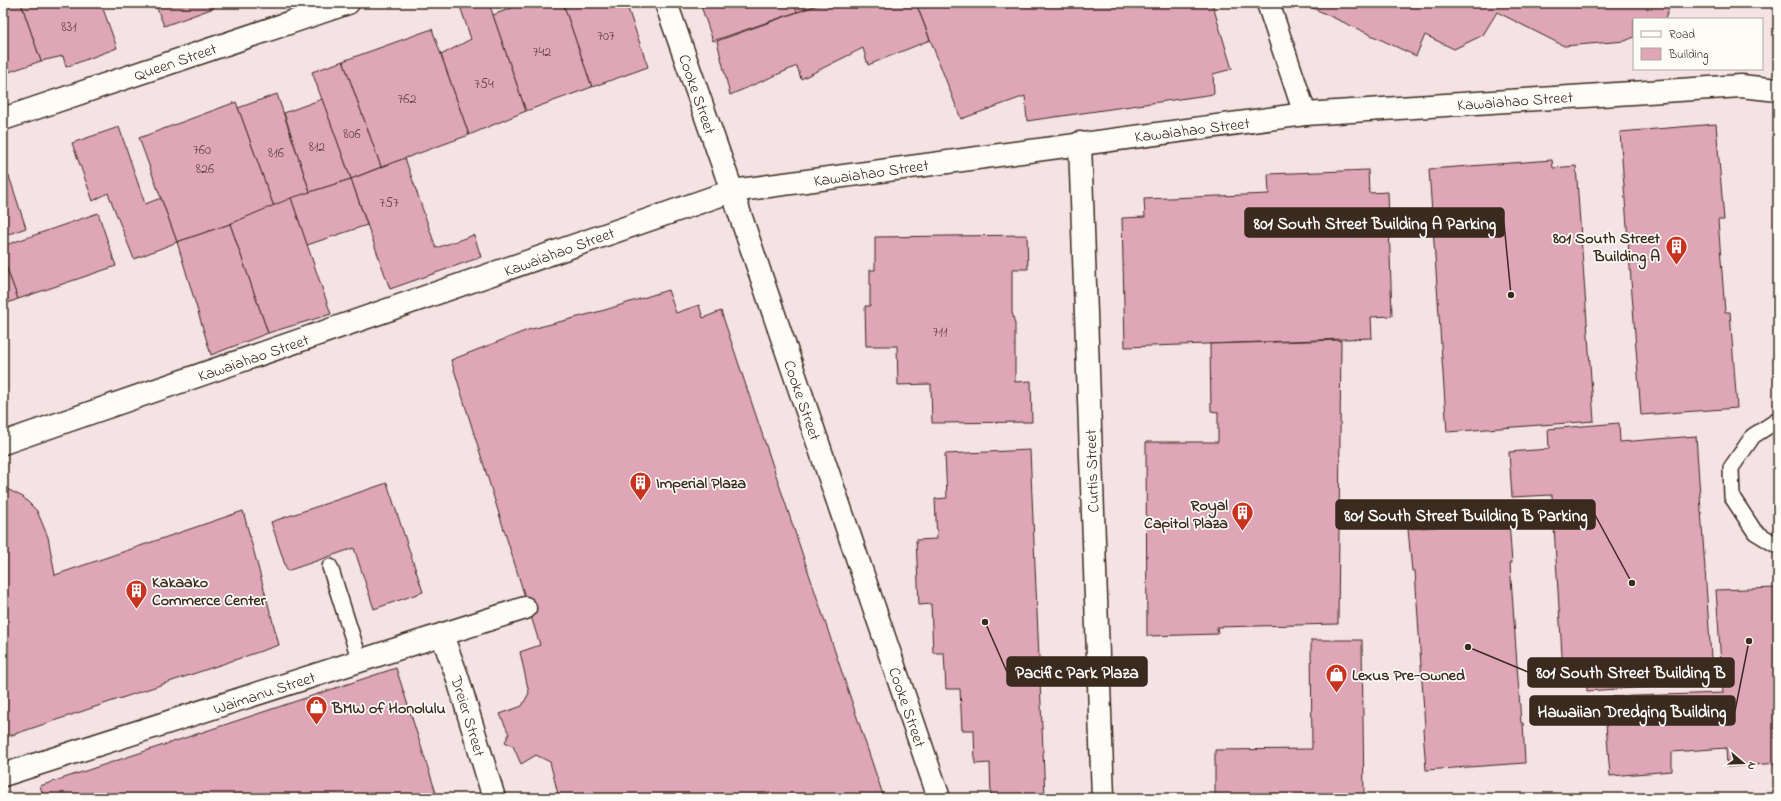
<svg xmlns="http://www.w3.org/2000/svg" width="1781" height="801" viewBox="0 0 1781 801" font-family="'Indie Flower',sans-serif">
  <rect width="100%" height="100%" fill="#f4e2e4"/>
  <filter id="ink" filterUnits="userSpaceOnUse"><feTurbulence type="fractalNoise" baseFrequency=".025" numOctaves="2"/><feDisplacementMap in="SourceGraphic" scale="8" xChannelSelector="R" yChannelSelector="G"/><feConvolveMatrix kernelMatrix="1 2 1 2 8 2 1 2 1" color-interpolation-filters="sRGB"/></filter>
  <g filter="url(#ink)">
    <!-- building -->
    <g fill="#dfa6b8" stroke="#3b2a1e">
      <polygon points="3,3 21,3 41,61 3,74"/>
      <polygon points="21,3 101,3 117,48 66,67 63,56 41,61"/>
      <polygon points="155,3 212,3 214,8 164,26"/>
      <polygon points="459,3 489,3 526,111 469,135 441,55 471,39"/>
      <polygon points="525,3 563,3 592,87 526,111 493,15"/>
      <polygon points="563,3 626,3 648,67 592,87"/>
      <polygon points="700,3 794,3 797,12 713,41"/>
      <polygon points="794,3 823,3 797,12"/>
      <polygon points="823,3 916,3 930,40 868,65 863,48 801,79 797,66 730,95 717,41"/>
      <polygon points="916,3 1212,3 1232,69 1213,74 1214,94 1027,121 1025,96 961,119"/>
      <polygon points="1302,3 1671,3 1665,19 1634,19 1634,37 1625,41 1564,46 1497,12 1483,35 1454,49 1425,35 1416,56"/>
      <polygon points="432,29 469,135 381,167 343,61"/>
      <polygon points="343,61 381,167 351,179 312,72"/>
      <polygon points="277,94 310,192 274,207 238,108"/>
      <polygon points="322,99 351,179 310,192 284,113"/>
      <polygon points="236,102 274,207 230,224 177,242 139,138"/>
      <polygon points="1716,124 1724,220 1718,220 1725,312 1730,312 1737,408 1641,415 1620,132"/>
      <polygon points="119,127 145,204 161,198 177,242 134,259 108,193 93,201 72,143"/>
      <polygon points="405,158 436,248 474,235 481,257 390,289 351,179"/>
      <polygon points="1552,160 1553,168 1576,166 1594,421 1447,432 1429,169"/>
      <polygon points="1368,170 1369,193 1388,192 1392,316 1371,317 1372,338 1125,347 1122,218 1145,217 1144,199 1269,194 1268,174"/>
      <polygon points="9,176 26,228 3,236 3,178"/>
      <polygon points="351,179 367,225 307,245 291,198"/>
      <polygon points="291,198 331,314 268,333 230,224"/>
      <polygon points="98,213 116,266 18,299 3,258 3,246"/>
      <polygon points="230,224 268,333 211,355 177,242"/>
      <polygon points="1027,235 1028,269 1012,269 1012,312 1015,324 1015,382 1031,381 1032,422 932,423 931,384 898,385 897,346 866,346 865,306 870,306 870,270 875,270 875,237"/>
      <polygon points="3,258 18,299 3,305"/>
      <polygon points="668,290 676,313 699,305 703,318 721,311 884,798 587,798 588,795 577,798 559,798 550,762 536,755 521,764 513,746 505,742 509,734 500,714 522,706 529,693 520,652 540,645 451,360 528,330 605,310"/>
      <polygon points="1341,340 1338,624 1217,627 1218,634 1147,636 1146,442 1218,442 1218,412 1211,411 1210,344"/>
      <polygon points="1619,423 1620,442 1696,436 1712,673 1689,674 1689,684 1587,691 1586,669 1563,671 1552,495 1512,497 1509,452 1549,449 1548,429"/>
      <polygon points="1030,450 1045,796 991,798 990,763 975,764 974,730 962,730 960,689 946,689 944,653 933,653 931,604 919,605 916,540 937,539 935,499 947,498 945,454"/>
      <polygon points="387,483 423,592 374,609 354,548 287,571 271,522"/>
      <polygon points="3,487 23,497 37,511 48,537 55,575 243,511 279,645 3,738"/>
      <polygon points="1509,521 1512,563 1510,563 1521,723 1523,723 1525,763 1426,770 1423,729 1425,728 1415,571 1412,571 1408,529"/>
      <polygon points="1778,588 1778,763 1727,767 1726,748 1672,752 1672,771 1610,776 1604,697 1723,693 1716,590"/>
      <polygon points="1311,640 1362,640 1364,798 1215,798 1215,750 1312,749"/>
      <polygon points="396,668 436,793 423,798 44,798 40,786"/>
    </g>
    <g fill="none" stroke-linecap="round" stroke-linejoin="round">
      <defs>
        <g id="lane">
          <polyline points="1778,420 1753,436 1731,468 1732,497 1755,532 1778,546"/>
          <polyline points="330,567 360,661"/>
        </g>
        <g id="street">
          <polyline points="1268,3 1305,114"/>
          <polyline points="1080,143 1103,798"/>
          <polyline points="3,443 732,191 1305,114 1741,86 1778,90"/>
          <polyline points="442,635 457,676 494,798"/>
          <polyline points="3,775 525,608"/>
        </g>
        <g id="secondary">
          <polyline points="666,3 732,191 939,798"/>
          <polyline points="3,119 348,3"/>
        </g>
      </defs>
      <!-- lane casing -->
      <use href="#lane" stroke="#3b2a1e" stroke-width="18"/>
      <!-- street casing -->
      <use href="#street" stroke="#3b2a1e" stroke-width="25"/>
      <!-- secondary casing -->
      <use href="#secondary" stroke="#3b2a1e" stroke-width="25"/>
      <!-- lane -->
      <use href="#lane" stroke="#fdfcf7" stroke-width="15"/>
      <!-- street -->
      <use href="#street" stroke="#fdfcf7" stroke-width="22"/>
      <!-- secondary -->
      <use href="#secondary" stroke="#fdfcf7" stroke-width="22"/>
    </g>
  </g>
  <!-- icons -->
  <defs>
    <symbol id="building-pin" viewBox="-11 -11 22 30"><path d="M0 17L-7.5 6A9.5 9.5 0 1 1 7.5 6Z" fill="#c8321e" stroke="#fdfcf7"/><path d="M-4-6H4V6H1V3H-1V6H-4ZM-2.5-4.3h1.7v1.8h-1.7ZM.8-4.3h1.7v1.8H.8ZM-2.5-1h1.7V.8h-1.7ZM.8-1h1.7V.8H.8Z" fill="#fff"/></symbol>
    <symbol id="shop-pin" viewBox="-11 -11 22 30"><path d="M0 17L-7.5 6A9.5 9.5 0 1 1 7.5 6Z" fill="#c8321e" stroke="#fdfcf7"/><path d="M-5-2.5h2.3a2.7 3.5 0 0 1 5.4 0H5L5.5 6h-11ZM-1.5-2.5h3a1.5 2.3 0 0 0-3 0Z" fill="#fff"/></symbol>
  </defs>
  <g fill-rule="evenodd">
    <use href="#building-pin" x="1664" y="234" width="25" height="34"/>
    <use href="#building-pin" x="628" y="470" width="25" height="34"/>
    <use href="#building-pin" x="1230" y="500" width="25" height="34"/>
    <use href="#building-pin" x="124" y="578" width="25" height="34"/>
    <use href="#shop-pin" x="1324" y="662" width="25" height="34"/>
    <use href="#shop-pin" x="304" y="694" width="25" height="34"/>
  </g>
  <g text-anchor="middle" stroke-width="3.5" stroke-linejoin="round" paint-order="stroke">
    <!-- number labels -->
    <g font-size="14" fill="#644944">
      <text x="69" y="31">831</text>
      <text x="606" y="40">707</text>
      <text x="542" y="56">742</text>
      <text x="484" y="88">754</text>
      <text x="407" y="103">762</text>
      <text x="352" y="138">806</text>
      <text x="317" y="151">812</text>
      <text x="202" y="154">760</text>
      <text x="276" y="157">816</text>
      <text x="205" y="173">826</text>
      <text x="389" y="207">757</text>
      <text x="940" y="336">711</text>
    </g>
    <!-- street labels -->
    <g font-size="16" fill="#3b2a1e" stroke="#fdfcf7">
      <text transform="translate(175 61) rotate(-19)" y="6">Queen Street</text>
      <text transform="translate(698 94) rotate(71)" y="6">Cooke Street</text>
      <text transform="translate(1515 100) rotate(-4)" y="6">Kawaiahao Street</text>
      <text transform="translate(1192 129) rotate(-7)" y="6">Kawaiahao Street</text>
      <text transform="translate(871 172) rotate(-8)" y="6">Kawaiahao Street</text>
      <text transform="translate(559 251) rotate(-20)" y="6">Kawaiahao Street</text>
      <text transform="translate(253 357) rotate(-19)" y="6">Kawaiahao Street</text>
      <text transform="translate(803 400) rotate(71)" y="6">Cooke Street</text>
      <text transform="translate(1091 471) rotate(-92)" y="6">Curtis Street</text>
      <text transform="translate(264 692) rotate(-18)" y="6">Waimanu Street</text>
      <text transform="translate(908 707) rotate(71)" y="6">Cooke Street</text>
      <text transform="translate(469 716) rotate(73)" y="6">Dreier Street</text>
    </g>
    <!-- poi labels -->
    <g font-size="16" font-weight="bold" fill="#3b2a1e" stroke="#fdfcf7" text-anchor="start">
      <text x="1660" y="243" text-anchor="end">801 South Street<tspan x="1660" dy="18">Building A</tspan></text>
      <text x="656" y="488">Imperial Plaza</text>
      <text x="1228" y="510" text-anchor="end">Royal<tspan x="1228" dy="18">Capitol Plaza</tspan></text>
      <text x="152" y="587">Kakaako<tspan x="152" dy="18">Commerce Center</tspan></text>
      <text x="1352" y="680">Lexus Pre-Owned</text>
      <text x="332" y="713">BMW of Honolulu</text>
    </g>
  </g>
  <!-- callouts -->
  <path fill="none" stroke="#3b2a1e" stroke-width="1.5" d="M1511 295L1504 223M1632 583L1595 515M985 622L1007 672M1468 647L1528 672M1749 641L1735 711"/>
  <g fill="#3b2a1e" stroke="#fdfcf7" stroke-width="1.5">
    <circle cx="1511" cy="295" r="4"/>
    <circle cx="1632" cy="583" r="4"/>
    <circle cx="985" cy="622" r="4"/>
    <circle cx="1468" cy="647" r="4"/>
    <circle cx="1749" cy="641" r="4"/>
  </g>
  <g fill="#3b2a1e" stroke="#3b2a1e" stroke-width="1.5">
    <rect x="1245" y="208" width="259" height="29" rx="4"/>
    <rect x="1336" y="500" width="259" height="29" rx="4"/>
    <rect x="1007" y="657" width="140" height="29" rx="4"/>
    <rect x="1528" y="658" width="206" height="29" rx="4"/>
    <rect x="1530" y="696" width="205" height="29" rx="4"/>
  </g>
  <g font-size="17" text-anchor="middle" font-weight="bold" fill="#fff">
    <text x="1375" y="229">801 South Street Building A Parking</text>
    <text x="1466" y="521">801 South Street Building B Parking</text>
    <text x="1077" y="678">Pacific Park Plaza</text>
    <text x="1631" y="678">801 South Street Building B</text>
    <text x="1632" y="717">Hawaiian Dredging Building</text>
  </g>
  <!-- margin -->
  <rect width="1781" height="801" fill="none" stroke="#fdfcf7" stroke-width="16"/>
  <rect x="8" y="8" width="1765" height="785" fill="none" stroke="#3b2a1e" stroke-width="1.5" filter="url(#ink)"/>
  <!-- legend -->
  <rect x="1633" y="18" width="130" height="52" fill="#fdfcf7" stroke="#afa8a0"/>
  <rect x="1641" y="31" width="20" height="6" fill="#fdfcf7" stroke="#afa8a0"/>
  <text x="1669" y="38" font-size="12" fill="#3b2a1e">Road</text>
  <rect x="1641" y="48" width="20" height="12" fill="#dfa6b8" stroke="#afa8a0"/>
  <text x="1669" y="58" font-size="12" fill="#3b2a1e">Building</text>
  <!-- north arrow -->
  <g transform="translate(1743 763) rotate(109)" stroke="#fdfcf7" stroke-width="3" paint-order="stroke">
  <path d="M0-3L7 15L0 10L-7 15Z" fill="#3b2a1e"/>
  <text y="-6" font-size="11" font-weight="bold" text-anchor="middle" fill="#3b2a1e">N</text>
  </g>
</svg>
